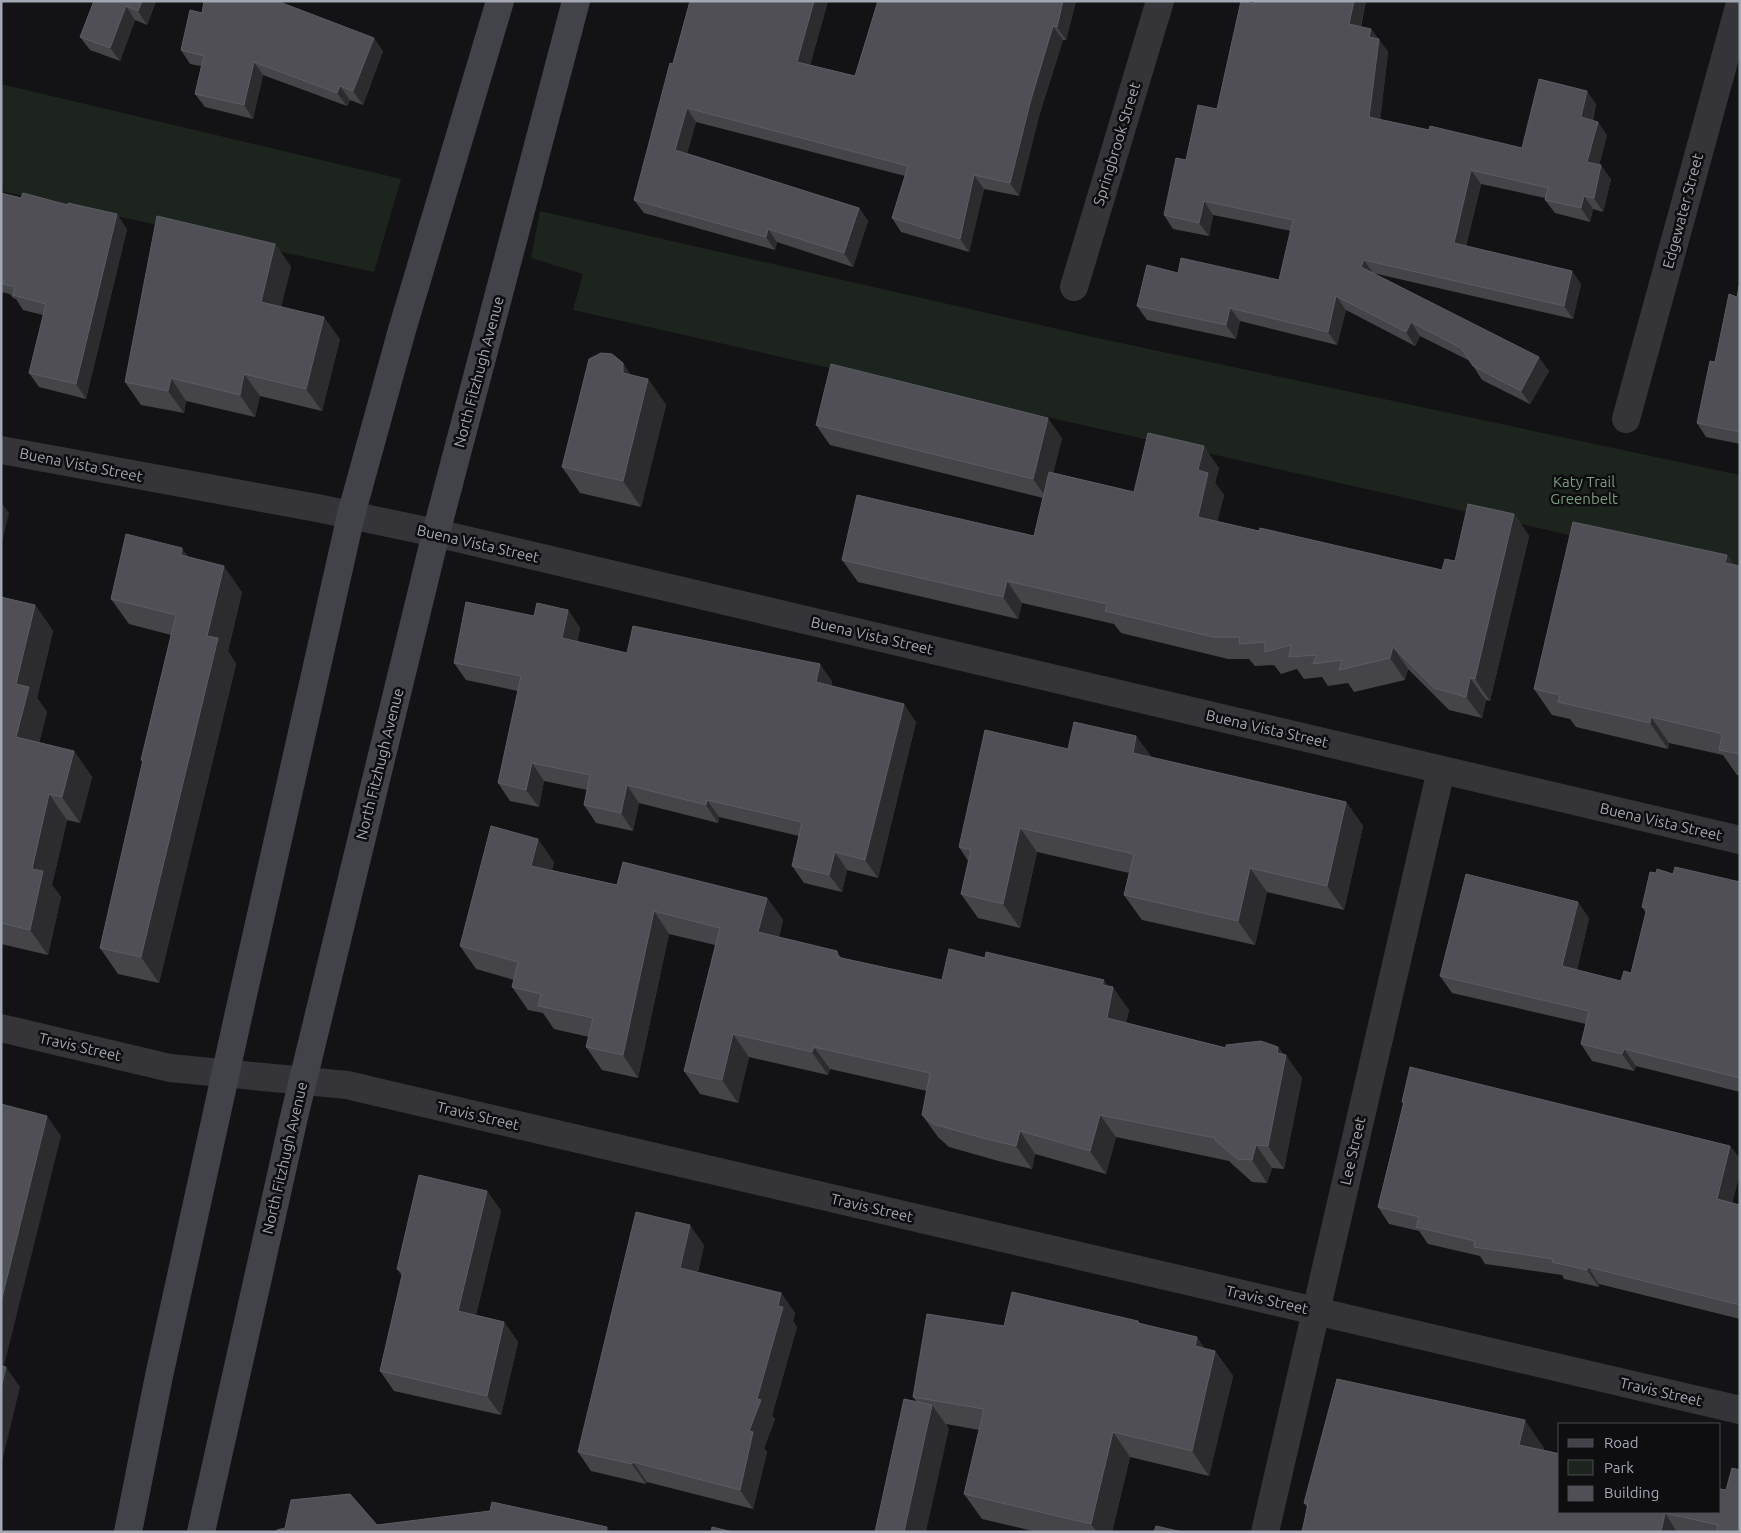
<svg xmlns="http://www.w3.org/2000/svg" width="1741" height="1533" viewBox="0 0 1741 1533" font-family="Ubuntu,sans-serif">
  <rect width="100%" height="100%" fill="#131214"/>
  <!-- green -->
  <g fill="#1d241e">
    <polygon points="1,84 401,179 374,272 1,191"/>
    <polygon points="540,211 1093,337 1740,475 1740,571 1574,536 573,310 583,274 531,258"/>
  </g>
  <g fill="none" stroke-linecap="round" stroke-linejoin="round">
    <!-- street -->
    <g stroke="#343439" stroke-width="28">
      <polyline points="1074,287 1160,1"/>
      <polyline points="1626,419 1740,3"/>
      <polyline points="1,450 317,508 436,533 1740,840"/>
      <polyline points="1,1028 170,1068 347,1085 1740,1410"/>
      <polyline points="1265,1532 1441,770"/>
    </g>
    <!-- secondary -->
    <g stroke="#424349" stroke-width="28">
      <polyline points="128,1532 159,1376 238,1017 351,515 402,330 500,1"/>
      <polyline points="201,1532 294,1117 436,533 576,1"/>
    </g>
  </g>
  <!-- wall -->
  <g fill="#444449">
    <polygon points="94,1 156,1 147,25 135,20 120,61 90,50 80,37"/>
    <polygon points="690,1 828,1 810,65 855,76 878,1 1076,1 1066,40 1063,40 1039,116 1019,196 984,189 969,252 901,232 892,218 905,176 696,122 687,153 859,208 868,221 853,267 777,242 775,250 644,213 634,200"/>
    <polygon points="1254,1 1366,1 1361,27 1371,29 1388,52 1380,120 1429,130 1522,148 1596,104 1593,120 1607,135 1599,165 1611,179 1603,212 1593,209 1590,222 1555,213 1545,200 1545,198 1481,184 1466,246 1581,284 1573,319 1373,273 1549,371 1530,404 1482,380 1470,361 1420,336 1415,346 1346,310 1337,345 1240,321 1236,339 1147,320 1137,306 1178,273 1279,280 1291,231 1213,215 1209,236 1173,229 1164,215 1186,160 1217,109"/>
    <polygon points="181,50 383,51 363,105 350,100 347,106 263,75 253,119 205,107 195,94 201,66 190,64"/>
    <polygon points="1,193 127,229 86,399 39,387 29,373 43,315 23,310 16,299 13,298 10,294 1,292"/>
    <polygon points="275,244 291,267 281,306 340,339 322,411 260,396 255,417 186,401 184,413 141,405 125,382"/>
    <polygon points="1740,286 1740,444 1706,437 1697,423 1715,362"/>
    <polygon points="631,375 648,379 666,405 641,507 580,493 562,467"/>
    <polygon points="816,425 1062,438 1053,473 1134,492 1219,468 1215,483 1224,495 1217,522 1442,570 1514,514 1529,536 1490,701 1486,700 1482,718 1449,710 1408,669 1405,680 1354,692 1348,683 1328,686 1322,677 1304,679 1297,669 1281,674 1274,665 1255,666 1249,659 1228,659 1121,633 1114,624 1022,603 1018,619 858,582 842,560 1034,536 1043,498 830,445"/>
    <polygon points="1727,555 1734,565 1740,566 1740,776 1737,775 1723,755 1669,743 1668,749 1576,727 1570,719 1552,715 1534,689"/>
    <polygon points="189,557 242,592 228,651 236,664 159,983 118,974 100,948 143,762 141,760 171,635 129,624 111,599"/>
    <polygon points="1,597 35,605 53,631 37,698 47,712 39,743 74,751 92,777 80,823 67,820 52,885 61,897 48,955 1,944"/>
    <polygon points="568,610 580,628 577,642 627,653 832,681 831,686 916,722 878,878 847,870 842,892 804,883 792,866 799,836 719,817 718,823 639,803 633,831 596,823 584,805 587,790 544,781 539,807 510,801 498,783 518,691 466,680 454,663 534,616"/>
    <polygon points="1136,736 1151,757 1346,802 1363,826 1344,910 1267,892 1255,945 1142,920 1124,895 1129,873 1037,852 1020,928 978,918 961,894 968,861 959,847 1068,749"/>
    <polygon points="554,862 552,870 617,885 767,898 783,920 779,937 837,951 841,958 942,980 985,958 1108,986 1129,1010 1126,1023 1226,1048 1278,1047 1302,1078 1284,1169 1272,1168 1267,1183 1252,1182 1231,1163 1229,1161 1116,1137 1106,1174 1035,1154 1032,1169 1002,1162 949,1147 938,1137 922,1115 927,1091 830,1069 828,1075 749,1057 738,1103 700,1094 684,1071 715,945 669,934 638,1078 602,1070 586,1047 589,1037 554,1029 543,1013 528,1010 512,987 514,980 476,969 460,946"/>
    <polygon points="1656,873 1673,874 1740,882 1740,1092 1636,1066 1634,1071 1592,1061 1581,1044 1586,1024 1452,993 1440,976 1589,918 1577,970 1621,981 1631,973 1646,913 1642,907"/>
    <polygon points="1402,1102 1730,1146 1740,1159 1740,1173 1732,1203 1740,1205 1740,1319 1599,1284 1599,1287 1564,1279 1562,1275 1485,1264 1480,1256 1428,1244 1419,1231 1389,1224 1378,1207 1403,1104"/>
    <polygon points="487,1191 501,1211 476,1315 504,1322 518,1342 501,1415 394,1391 380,1371 402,1276 397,1269"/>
    <polygon points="704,1245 698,1272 781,1293 795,1313 793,1321 797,1327 772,1415 775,1419 764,1448 767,1452 753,1509 647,1482 646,1484 591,1471 578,1452"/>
    <polygon points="1138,1321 1140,1324 1197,1337 1204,1349 1215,1351 1233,1376 1209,1476 1130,1457 1112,1532 1037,1532 982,1519 964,1494 979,1430 946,1424 949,1429 916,1401 913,1397 1004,1326"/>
    <polygon points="1544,1448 1544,1450 1726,1490 1740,1532 1302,1532 1307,1507 1304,1503"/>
  </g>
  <!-- shaded-wall -->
  <g fill="#2c2c2f">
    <polygon points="142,1 156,1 147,25 138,11"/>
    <polygon points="814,1 828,1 807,75 797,62"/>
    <polygon points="1063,1 1076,1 1066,40 1057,27"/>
    <polygon points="1354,1 1366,1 1358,38 1349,24"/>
    <polygon points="126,6 135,20 120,61 110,48"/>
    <polygon points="1053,26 1063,40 1039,116 1019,196 1010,183 1030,103"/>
    <polygon points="1371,29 1388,52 1379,131 1369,117 1369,37"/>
    <polygon points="374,38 383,51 363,105 353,91"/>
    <polygon points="254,62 263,75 253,119 244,105"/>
    <polygon points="340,86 350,100 347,106 337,93"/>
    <polygon points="1587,91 1596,104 1590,131 1581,117"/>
    <polygon points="687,108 696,122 684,163 675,150"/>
    <polygon points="1598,122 1607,135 1596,176 1587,162"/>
    <polygon points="1601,165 1611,179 1603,212 1594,198"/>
    <polygon points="1471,170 1481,184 1463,257 1454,243"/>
    <polygon points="974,175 984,189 969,252 960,239"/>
    <polygon points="1584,196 1593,209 1590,222 1581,208"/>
    <polygon points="1204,201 1213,215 1209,236 1199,223"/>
    <polygon points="859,208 868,221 853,267 844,253"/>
    <polygon points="117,214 127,229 86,399 76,384"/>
    <polygon points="768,229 777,242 775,250 766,237"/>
    <polygon points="275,244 291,267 277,324 261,302"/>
    <polygon points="1364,260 1373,273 1361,267"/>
    <polygon points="1572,271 1581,284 1573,319 1564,306"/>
    <polygon points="1336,296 1346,310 1337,345 1328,332"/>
    <polygon points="1230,308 1240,321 1236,339 1226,325"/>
    <polygon points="324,317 340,339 322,411 306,389"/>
    <polygon points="1411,322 1420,336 1415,346 1406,332"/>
    <polygon points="1539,357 1549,371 1530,404 1521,391"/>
    <polygon points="623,363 641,389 623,373"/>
    <polygon points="244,374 260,396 255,417 240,395"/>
    <polygon points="171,378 186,401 184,413 168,391"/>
    <polygon points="648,379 666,405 641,507 623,481"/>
    <polygon points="1048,418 1062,438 1047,499 1033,479"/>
    <polygon points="1204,446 1219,468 1215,483 1224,495 1213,539 1198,517 1198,470"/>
    <polygon points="1,502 9,513 1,547"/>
    <polygon points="1514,514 1529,536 1490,701 1475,679"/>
    <polygon points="182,548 201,574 181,555"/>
    <polygon points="1727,555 1740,574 1725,563"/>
    <polygon points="224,566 242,592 228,651 236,664 159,983 141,957 207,636"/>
    <polygon points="1007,581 1022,603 1018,619 1003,597"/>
    <polygon points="35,605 53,631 37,698 47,712 34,763 16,737 16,684"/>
    <polygon points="568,610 580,628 575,656 562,638"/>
    <polygon points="1393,647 1408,669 1405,680 1390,658"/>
    <polygon points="820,664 832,681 828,700 816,682"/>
    <polygon points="1470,678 1486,700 1482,718 1466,697"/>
    <polygon points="904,704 916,722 878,878 865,860"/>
    <polygon points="1651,717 1669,743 1668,749 1650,723"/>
    <polygon points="1136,736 1154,760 1133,753"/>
    <polygon points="74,751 92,777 80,823 62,797"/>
    <polygon points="532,763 544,781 539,807 526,790"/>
    <polygon points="627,785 639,803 633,831 621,813"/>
    <polygon points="49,794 67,820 52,885 61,897 48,955 30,930 32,869"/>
    <polygon points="707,800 719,817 718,823 706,805"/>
    <polygon points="1346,802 1363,826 1344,910 1327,886"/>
    <polygon points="1020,828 1037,852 1020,928 1003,904"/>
    <polygon points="538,839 554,862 547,889 531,866"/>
    <polygon points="835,852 847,870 842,892 829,875"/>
    <polygon points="1250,868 1267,892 1255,945 1238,921"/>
    <polygon points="767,898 783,920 774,955 758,932"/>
    <polygon points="1578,902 1589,918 1574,983 1562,966"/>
    <polygon points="654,911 669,934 638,1078 623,1055"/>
    <polygon points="1104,980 1112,992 1113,987 1129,1010 1122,1041 1107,1018 1102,985"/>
    <polygon points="733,1034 749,1057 738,1103 722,1080"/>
    <polygon points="814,1047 830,1069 828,1075 812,1052"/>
    <polygon points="1278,1047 1285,1058 1286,1055 1302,1078 1284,1169 1268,1146"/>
    <polygon points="1624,1049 1636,1066 1634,1071 1622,1054"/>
    <polygon points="1100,1115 1116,1137 1106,1174 1090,1151"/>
    <polygon points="47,1116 61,1136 1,1378 1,1302"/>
    <polygon points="1020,1131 1035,1154 1032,1169 1016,1146"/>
    <polygon points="1256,1145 1272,1168 1267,1183 1252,1160"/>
    <polygon points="1730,1146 1740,1159 1740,1173 1729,1216 1717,1199"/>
    <polygon points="487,1191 501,1211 472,1331 458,1311"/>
    <polygon points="690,1225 704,1245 694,1287 680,1268"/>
    <polygon points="1588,1267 1599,1284 1599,1287 1587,1270"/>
    <polygon points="781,1293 795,1313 793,1321 797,1327 772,1415 775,1419 764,1448 767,1452 753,1509 740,1490 749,1431"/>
    <polygon points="504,1322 518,1342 501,1415 487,1396"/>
    <polygon points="1197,1337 1213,1361 1215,1351 1233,1376 1209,1476 1192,1451 1195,1346"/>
    <polygon points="6,1367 20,1387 1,1466 1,1388"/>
    <polygon points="932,1405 949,1429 926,1532 904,1532"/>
    <polygon points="1525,1420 1544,1448 1538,1473 1519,1445"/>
    <polygon points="1113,1432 1130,1457 1112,1532 1097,1532 1091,1524"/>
    <polygon points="633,1462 647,1482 646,1484 632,1464"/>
    <polygon points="1665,1513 1677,1532 1661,1532"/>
    <polygon points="607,1527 610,1532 606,1532"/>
  </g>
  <!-- building -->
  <g fill="#4f4f55" stroke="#5c5d64">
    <polygon points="94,1 142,1 138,11 126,6 110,48 80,37"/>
    <polygon points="204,1 277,1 374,38 353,91 340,86 337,93 254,62 244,105 195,94 204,56 181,50 190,10 202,13"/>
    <polygon points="690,1 814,1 797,62 855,76 878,1 1063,1 1057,27 1053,26 1030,103 1010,183 974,175 960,239 892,218 908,166 687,108 675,150 859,208 844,253 768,229 766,237 634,200 670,63 673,64"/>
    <polygon points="1241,1 1254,4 1254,1 1354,1 1349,24 1371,29 1369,37 1379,39 1369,117 1429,130 1430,126 1522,148 1539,79 1587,91 1581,117 1598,122 1587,162 1601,165 1594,198 1584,196 1581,208 1545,200 1548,188 1471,170 1454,243 1572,271 1564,306 1364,260 1361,267 1539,357 1521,391 1473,366 1461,348 1411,322 1406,332 1336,296 1328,332 1230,308 1226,325 1137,306 1147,265 1178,273 1181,258 1279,280 1293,220 1204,201 1199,223 1164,215 1176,158 1186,160 1198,105 1217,109"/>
    <polygon points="1,193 21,198 23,193 68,205 68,203 117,214 76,384 29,373 46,304 13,295 15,287 3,284 4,280 1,280"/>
    <polygon points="157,216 275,244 261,302 324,317 306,389 244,374 240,395 171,378 168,391 125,382"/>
    <polygon points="1739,286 1740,286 1740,432 1697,423 1710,361 1715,362 1729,294 1737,297"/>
    <polygon points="601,353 612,354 623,363 623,373 648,379 623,481 562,467 589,359"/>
    <polygon points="831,364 1048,418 1033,479 816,425"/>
    <polygon points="1148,433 1204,446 1198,470 1208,473 1198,517 1259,531 1260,528 1442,570 1445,559 1455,561 1468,504 1514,514 1475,679 1470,678 1466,697 1434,688 1393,647 1390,658 1339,670 1342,660 1313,664 1317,655 1289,657 1291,645 1265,652 1265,642 1239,644 1240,637 1213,637 1105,611 1107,604 1007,581 1003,597 842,560 857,495 1034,536 1049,472 1134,492"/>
    <polygon points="1573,522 1727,555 1725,563 1740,566 1740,754 1719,750 1722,735 1719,733 1651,717 1650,723 1558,702 1560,695 1534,689"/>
    <polygon points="126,534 182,548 181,555 224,566 207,636 218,638 141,957 100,948 143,760 141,760 176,615 111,599"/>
    <polygon points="1,597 35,605 16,684 29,687 16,737 74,751 62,797 49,794 32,869 43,871 30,930 1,923"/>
    <polygon points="466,602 534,616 537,603 568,610 562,638 627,653 633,626 820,664 816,682 904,704 865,860 835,852 829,875 792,866 802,822 707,800 706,805 627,785 621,813 584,805 590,775 532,763 526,790 498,783 521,676 454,663"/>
    <polygon points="1074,722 1136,736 1133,753 1346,802 1327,886 1250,868 1238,921 1124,895 1134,854 1020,828 1003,904 961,894 971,850 959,847 985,730 1068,749"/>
    <polygon points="491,826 538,839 531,866 617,885 623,862 767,898 758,932 837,951 837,957 942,980 949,949 985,958 986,952 1104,980 1102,985 1113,987 1107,1018 1226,1048 1226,1045 1261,1041 1278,1047 1277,1053 1286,1055 1268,1146 1256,1145 1252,1160 1237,1159 1215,1140 1215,1138 1100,1115 1090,1151 1020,1131 1016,1146 986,1139 933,1124 922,1115 930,1073 814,1047 812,1052 733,1034 722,1080 684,1071 720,928 654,911 623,1055 586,1047 593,1018 538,1006 541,994 512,987 518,962 460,946"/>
    <polygon points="1675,867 1740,882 1740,1078 1624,1049 1622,1054 1581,1044 1589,1011 1440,976 1466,874 1578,902 1562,966 1621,981 1624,971 1631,973 1647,908 1642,907 1650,872 1656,873 1657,869 1673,874"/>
    <polygon points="1410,1067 1730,1146 1717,1199 1740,1205 1740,1305 1588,1267 1587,1270 1552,1262 1553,1259 1474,1247 1475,1241 1416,1227 1419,1217 1378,1207 1404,1102 1402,1102"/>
    <polygon points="1,1104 47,1116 1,1302"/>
    <polygon points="419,1175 487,1191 458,1311 504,1322 487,1396 380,1371 403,1271 397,1269"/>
    <polygon points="636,1212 690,1225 680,1268 781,1293 778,1306 783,1307 757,1399 761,1400 749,1431 753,1432 740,1490 633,1462 632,1464 578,1452"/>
    <polygon points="1012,1292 1138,1321 1138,1323 1197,1337 1195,1346 1215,1351 1192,1451 1113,1432 1091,1524 964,1494 984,1409 913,1397 927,1314 1004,1326"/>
    <polygon points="1,1366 6,1367 1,1388"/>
    <polygon points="1337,1379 1525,1420 1519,1445 1560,1454 1560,1512 1720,1512 1720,1489 1726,1490 1732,1468 1740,1470 1740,1532 1717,1532 1718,1525 1665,1513 1661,1532 1302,1532 1308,1504 1304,1503"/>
    <polygon points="904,1399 932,1405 904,1532 875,1532"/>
    <polygon points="350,1494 377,1525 490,1511 492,1502 607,1527 606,1532 277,1532 277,1530 285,1528 291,1500"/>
    <polygon points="1156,1526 1182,1532 1154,1532"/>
    <polygon points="712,1527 733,1532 711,1532"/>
  </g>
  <g text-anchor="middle" stroke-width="5" stroke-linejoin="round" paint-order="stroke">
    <!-- street labels -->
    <g font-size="15" fill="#a4a8b4" stroke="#0e0d0f">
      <text transform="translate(1117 144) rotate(-73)" y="5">Springbrook Street</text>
      <text transform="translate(1683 211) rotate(-75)" y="5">Edgewater Street</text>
      <text transform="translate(479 372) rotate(-75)" y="5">North Fitzhugh Avenue</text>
      <text transform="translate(81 465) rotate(11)" y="5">Buena Vista Street</text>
      <text transform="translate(478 544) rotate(13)" y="5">Buena Vista Street</text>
      <text transform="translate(872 636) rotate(13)" y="5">Buena Vista Street</text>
      <text transform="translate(1267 729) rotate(13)" y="5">Buena Vista Street</text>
      <text transform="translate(380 764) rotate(-76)" y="5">North Fitzhugh Avenue</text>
      <text transform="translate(1661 822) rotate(13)" y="5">Buena Vista Street</text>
      <text transform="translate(80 1047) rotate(13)" y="5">Travis Street</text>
      <text transform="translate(478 1116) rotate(13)" y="5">Travis Street</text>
      <text transform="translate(1353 1151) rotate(-77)" y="5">Lee Street</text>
      <text transform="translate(285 1158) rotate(-77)" y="5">North Fitzhugh Avenue</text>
      <text transform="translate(872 1208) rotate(13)" y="5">Travis Street</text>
      <text transform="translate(1267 1300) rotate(13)" y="5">Travis Street</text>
      <text transform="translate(1661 1392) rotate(13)" y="5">Travis Street</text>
    </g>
    <!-- park labels -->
    <g font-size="15" fill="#7b9f7f" stroke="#0e0d0f">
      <text x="1584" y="487">Katy Trail<tspan x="1584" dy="17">Greenbelt</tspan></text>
    </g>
  </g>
  <!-- border -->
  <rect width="1741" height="1533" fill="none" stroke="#a4a8b4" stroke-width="5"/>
  <!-- legend -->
  <rect x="1558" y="1423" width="162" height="90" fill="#0e0d0f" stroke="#4a4b51"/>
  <rect x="1568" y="1439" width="25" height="8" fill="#424349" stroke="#4a4b51"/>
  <text x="1604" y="1448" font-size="15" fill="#a4a8b4">Road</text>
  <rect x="1568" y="1460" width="25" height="15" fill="#1d241e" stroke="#4a4b51"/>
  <text x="1604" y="1473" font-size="15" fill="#a4a8b4">Park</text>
  <rect x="1568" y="1486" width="25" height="15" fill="#4f4f55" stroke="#4a4b51"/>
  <text x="1604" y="1498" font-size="15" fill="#a4a8b4">Building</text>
</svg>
